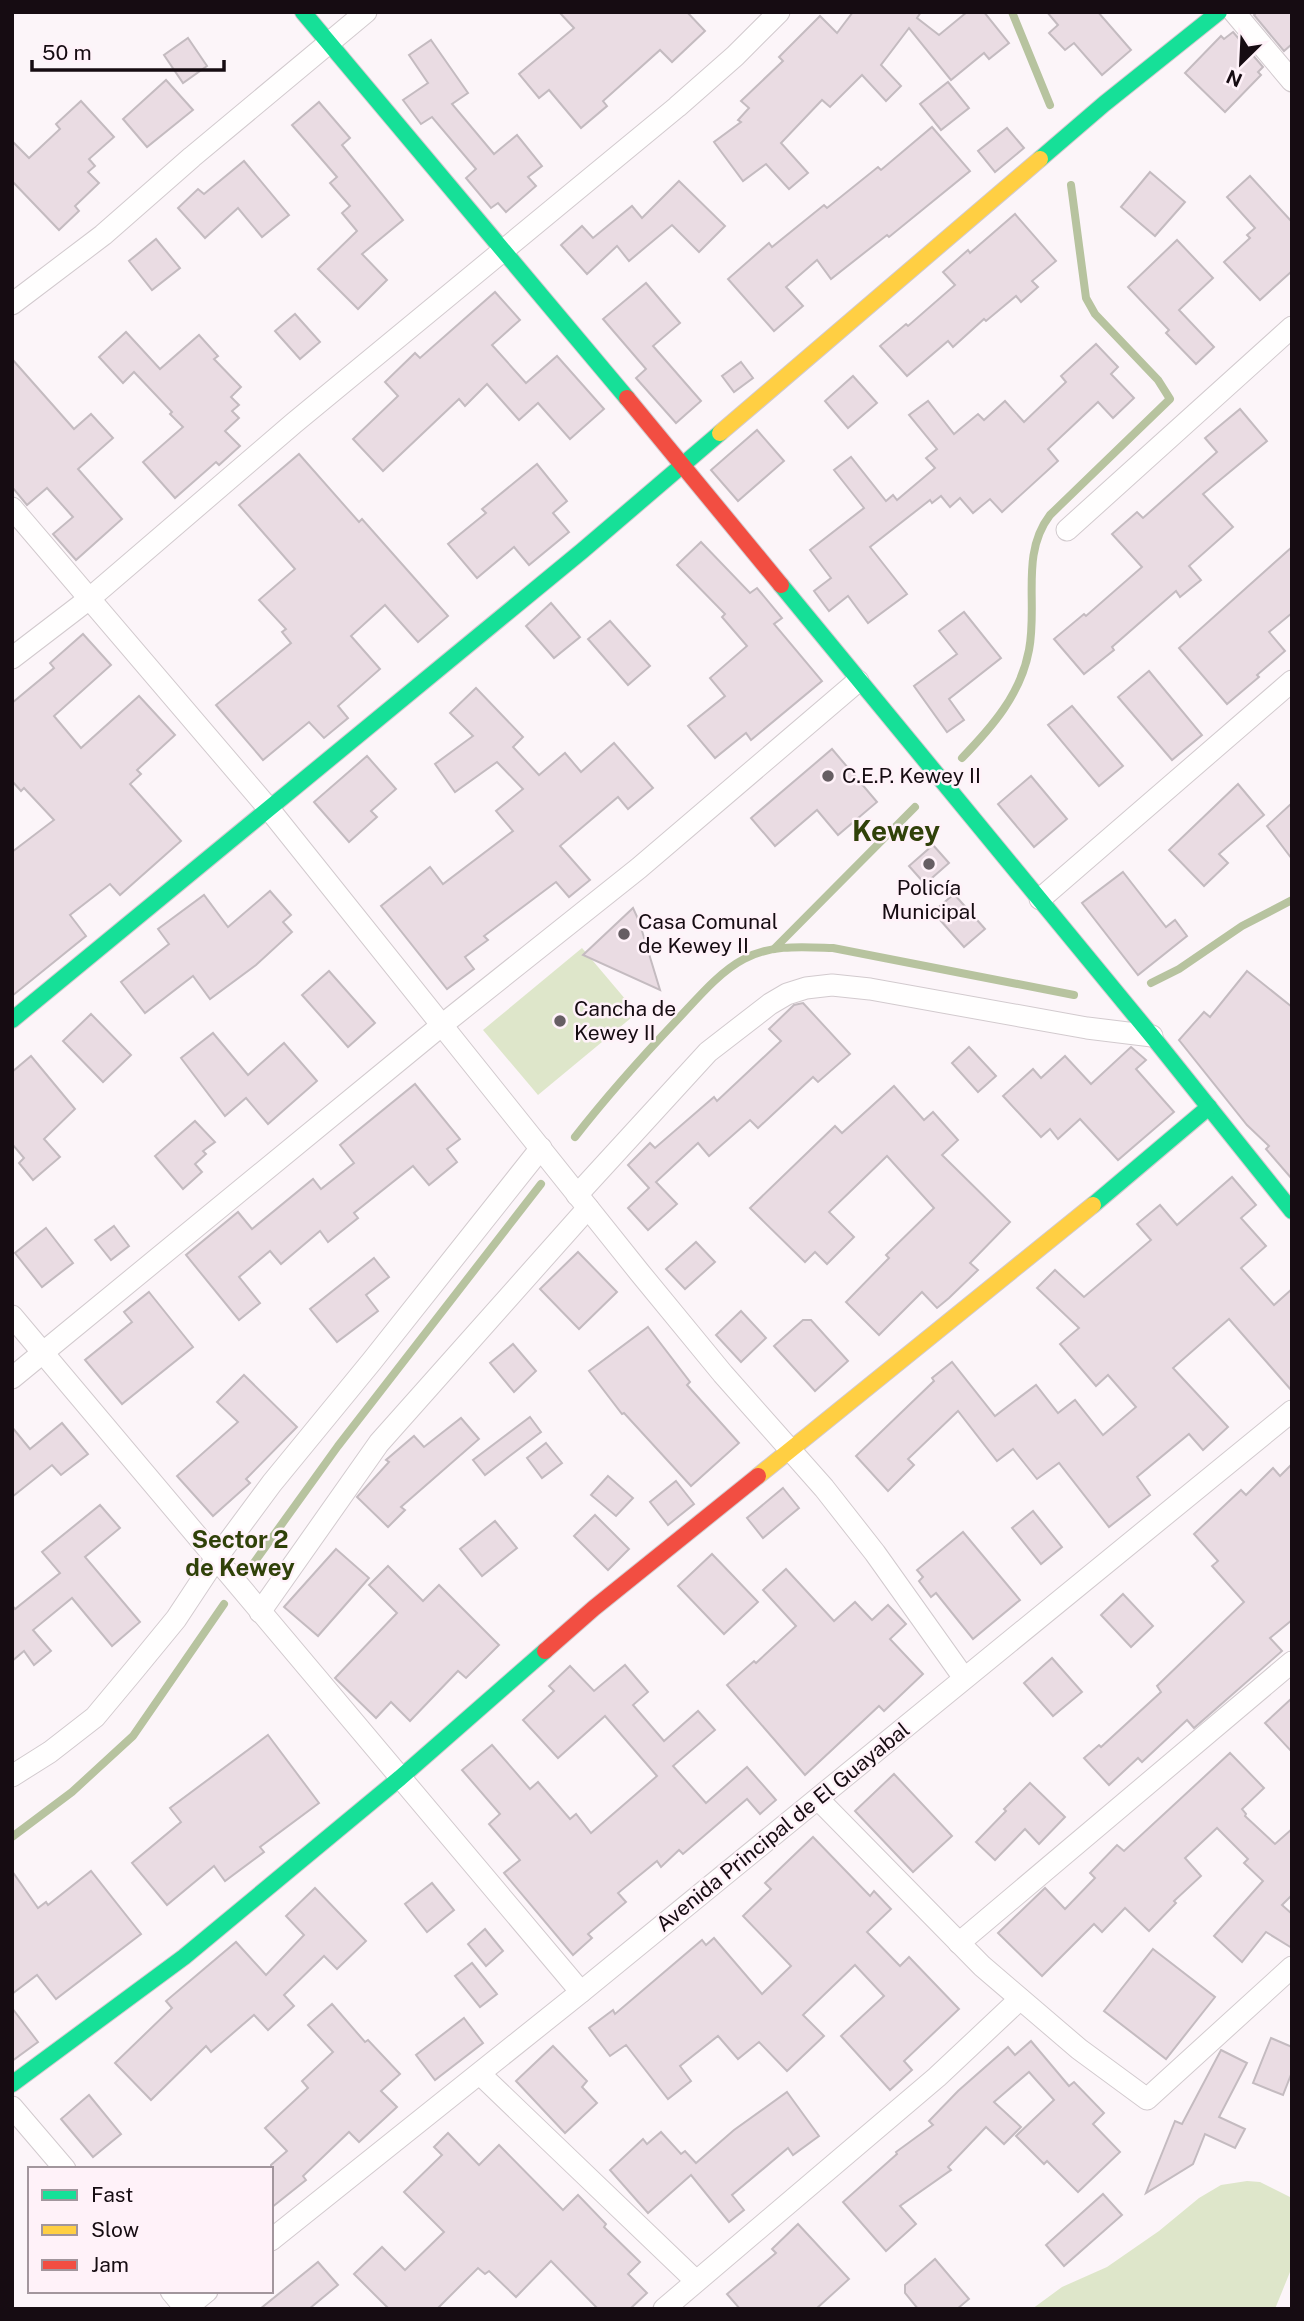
<svg xmlns="http://www.w3.org/2000/svg" width="1304" height="2321" viewBox="0 0 1304 2321" font-family="'Public Sans',sans-serif">
  <rect width="100%" height="100%" fill="#fcf5f9"/>
  <!-- green -->
  <g fill="#dee6ca">
    <polygon points="582,948 637,1013 538,1095 483,1030"/>
    <polygon points="1247,2181 1260,2182 1292,2198 1292,2267 1275,2309 1032,2309 1062,2287 1107,2267 1159,2231 1199,2198 1221,2185"/>
  </g>
  <g fill="none" stroke-linecap="round" stroke-linejoin="round">
    <!-- stream -->
    <g stroke="#b7c39f" stroke-width="8">
      <polyline points="1012,12 1050,105"/>
      <path d="M 962,758 C 992,727 1021,694 1029,650 C 1038,604 1020,554 1050,515 L 1170,399 L 1158,380 L 1095,314 L 1086,298 L 1071,185"/>
      <polyline points="774,949 915,807"/>
      <polyline points="1151,983 1179,969 1242,926 1292,900"/>
      <path d="M 575,1137 C 607,1096 641,1058 677,1020 C 697,999 719,972 744,959 C 772,944 803,947 833,948 L 1074,995"/>
      <polyline points="248,1571 338,1446 541,1184"/>
      <polyline points="12,1837 72,1792 133,1736 224,1604"/>
    </g>
  </g>
  <!-- building -->
  <g fill="#eadce3" stroke="#c4bbc0" stroke-width="2">
    <polygon points="559,12 687,12 705,31 672,62 660,50 603,101 607,106 581,128 549,90 539,98 519,74 574,28"/>
    <polygon points="853,12 921,12 917,18 939,35 967,12 984,12 1009,43 989,59 984,53 951,80 909,28 881,65 901,86 886,101 862,75 830,107 822,100 781,143 808,173 789,189 766,164 743,181 714,142 741,122 738,120 749,108 741,101 783,61 779,57 820,16 837,33"/>
    <polygon points="1047,12 1098,12 1131,50 1102,75 1074,43 1065,50 1049,33 1058,25"/>
    <polygon points="1257,12 1292,12 1292,44 1284,51 1254,15"/>
    <polygon points="1233,32 1263,67 1258,72 1261,75 1225,112 1185,73 1221,36 1224,39"/>
    <polygon points="188,38 207,66 183,83 164,55"/>
    <polygon points="431,40 468,93 452,104 494,154 517,135 542,166 528,177 536,186 506,212 498,203 491,208 466,178 476,169 432,117 421,124 403,100 428,83 409,55"/>
    <polygon points="166,80 193,110 147,147 123,119"/>
    <polygon points="948,82 969,108 941,130 920,104"/>
    <polygon points="81,101 114,137 89,159 95,166 88,172 99,183 75,206 79,211 59,230 12,181 12,141 29,158 60,129 56,124"/>
    <polygon points="319,102 350,138 342,145 403,220 362,254 387,280 358,309 318,269 357,231 342,213 350,206 330,183 337,177 292,125"/>
    <polygon points="932,127 970,171 889,237 887,235 831,279 817,260 786,287 803,306 774,331 728,279 769,243 772,247 824,205 827,208 878,167 881,170"/>
    <polygon points="1007,128 1024,148 995,172 978,151"/>
    <polygon points="244,161 289,215 262,237 238,208 205,238 178,208 198,189 204,194"/>
    <polygon points="1150,172 1185,202 1155,236 1121,207"/>
    <polygon points="1250,176 1292,222 1292,271 1260,300 1224,262 1250,238 1247,235 1255,228 1227,197"/>
    <polygon points="679,181 725,226 699,252 672,225 629,261 617,246 587,274 561,245 582,226 593,238 632,206 642,218"/>
    <polygon points="1015,214 1056,261 1032,281 1038,287 1021,302 1016,296 986,321 984,319 953,347 948,341 907,376 880,346 906,324 908,326 955,285 943,272 968,250 970,253"/>
    <polygon points="156,239 180,268 152,290 129,261"/>
    <polygon points="1177,240 1213,278 1179,310 1214,347 1196,364 1166,333 1169,330 1128,287"/>
    <polygon points="646,283 680,323 653,346 701,401 676,423 636,378 646,369 603,319"/>
    <polygon points="495,292 520,320 492,345 526,383 557,356 604,409 570,439 538,403 519,420 487,384 465,406 459,399 383,471 353,439 398,396 385,382 415,353 420,358"/>
    <polygon points="295,314 320,342 300,359 275,331"/>
    <polygon points="126,332 160,369 199,335 218,356 214,359 241,387 231,397 239,405 232,411 239,418 225,431 240,446 219,465 216,462 175,498 143,462 183,427 170,414 172,412 134,372 123,383 99,357"/>
    <polygon points="1096,344 1118,367 1111,374 1134,398 1113,418 1098,402 1048,449 1058,461 1002,512 990,499 973,513 960,498 950,507 941,496 932,503 930,500 870,547 907,594 868,623 848,596 829,611 814,591 831,578 810,550 864,508 834,470 851,457 886,501 893,495 897,500 935,468 926,458 937,449 909,415 928,401 954,434 978,414 984,420 1005,401 1024,422 1066,382 1061,376"/>
    <polygon points="12,359 74,429 91,414 113,438 78,469 122,519 76,560 53,534 73,517 47,488 27,505 12,487"/>
    <polygon points="741,362 753,378 734,392 722,376"/>
    <polygon points="853,376 877,403 848,428 825,401"/>
    <polygon points="1240,409 1267,441 1203,494 1233,527 1189,566 1201,580 1180,597 1176,591 1112,647 1114,650 1084,674 1054,639 1084,614 1086,616 1142,567 1112,534 1137,512 1143,518 1217,452 1205,438"/>
    <polygon points="757,430 784,461 738,501 711,470"/>
    <polygon points="299,454 359,522 362,519 448,616 418,642 385,605 351,636 380,669 338,706 348,718 324,738 309,722 263,760 216,705 291,643 282,632 286,629 259,600 295,569 239,505"/>
    <polygon points="537,464 567,501 553,513 569,532 529,565 514,547 477,578 448,544 486,513 482,509"/>
    <polygon points="701,542 750,593 757,588 782,618 774,624 822,681 751,740 746,733 715,758 688,726 725,696 710,678 747,646 722,617 725,614 677,565"/>
    <polygon points="1292,547 1292,613 1269,632 1285,651 1257,675 1259,677 1227,704 1179,648"/>
    <polygon points="551,603 580,637 554,658 526,626"/>
    <polygon points="964,612 1001,658 949,699 964,720 947,732 914,686 957,654 939,631"/>
    <polygon points="610,621 650,666 628,685 588,639"/>
    <polygon points="83,634 111,665 54,716 81,748 139,696 175,735 137,770 141,774 130,784 181,841 120,895 110,884 70,915 86,936 12,996 12,852 54,820 24,788 21,791 12,781 12,703 54,668 50,663"/>
    <polygon points="1149,671 1202,735 1172,760 1118,697"/>
    <polygon points="476,688 523,737 513,747 539,775 565,753 581,772 614,743 653,788 628,809 618,797 560,846 590,880 569,897 556,882 484,936 488,940 465,957 474,969 447,989 381,906 430,867 443,884 513,831 496,811 523,789 497,762 455,792 435,764 473,736 450,713"/>
    <polygon points="1072,706 1123,766 1099,786 1048,725"/>
    <polygon points="832,749 877,802 838,835 817,810 775,846 751,818"/>
    <polygon points="367,756 396,789 371,811 377,817 349,842 314,802"/>
    <polygon points="1031,776 1067,819 1034,847 998,804"/>
    <polygon points="1238,784 1264,815 1219,854 1228,863 1204,886 1169,850"/>
    <polygon points="1292,803 1292,859 1267,826"/>
    <polygon points="933,845 949,863 925,884 909,866"/>
    <polygon points="1123,872 1166,927 1175,920 1187,936 1138,975 1082,903"/>
    <polygon points="270,891 291,915 283,922 292,932 256,965 210,999 193,976 145,1013 121,982 169,944 158,929 204,895 228,927"/>
    <polygon points="954,894 985,929 964,947 933,912"/>
    <polygon points="633,908 639,921 660,990 583,955"/>
    <polygon points="329,971 375,1023 348,1047 302,995"/>
    <polygon points="1247,971 1292,1007 1292,1179 1266,1149 1269,1146 1247,1125 1179,1040 1204,1012 1210,1017"/>
    <polygon points="803,1003 850,1054 818,1082 813,1077 758,1128 750,1120 709,1156 698,1143 656,1182 677,1204 648,1230 628,1208 649,1188 628,1165 650,1143 655,1148 714,1097 717,1101 781,1041 769,1029 794,1005"/>
    <polygon points="91,1014 131,1055 103,1082 63,1041"/>
    <polygon points="213,1033 248,1075 284,1043 317,1081 268,1124 246,1098 225,1116 181,1058"/>
    <polygon points="969,1047 996,1076 978,1092 952,1063"/>
    <polygon points="1131,1047 1146,1060 1136,1069 1174,1112 1118,1160 1080,1119 1058,1139 1050,1129 1041,1137 1003,1096 1033,1069 1041,1078 1065,1056 1091,1084"/>
    <polygon points="31,1056 75,1109 44,1139 60,1157 33,1180 19,1163 24,1158 12,1144 12,1072"/>
    <polygon points="415,1084 460,1139 447,1149 457,1162 429,1185 413,1166 354,1213 358,1218 328,1242 320,1231 281,1264 270,1251 239,1277 260,1303 239,1320 186,1255 238,1212 252,1229 313,1179 321,1189 354,1163 340,1145"/>
    <polygon points="894,1086 924,1120 933,1112 958,1140 942,1155 1010,1222 970,1263 978,1270 949,1298 937,1308 922,1292 879,1335 846,1302 889,1258 886,1255 934,1208 887,1156 829,1212 854,1237 827,1264 815,1252 805,1262 750,1208 835,1126 842,1133"/>
    <polygon points="195,1121 215,1142 203,1151 206,1154 195,1164 202,1172 183,1189 155,1156"/>
    <polygon points="1232,1177 1256,1205 1241,1218 1266,1246 1241,1268 1274,1305 1292,1289 1292,1391 1229,1319 1173,1368 1228,1427 1203,1450 1189,1434 1137,1477 1150,1495 1109,1527 1059,1463 1037,1479 1013,1449 997,1461 958,1411 908,1459 914,1465 888,1491 856,1456 934,1381 932,1378 952,1362 995,1416 1036,1385 1058,1413 1075,1400 1103,1435 1136,1407 1108,1375 1096,1386 1060,1344 1079,1328 1037,1288 1055,1270 1084,1297 1151,1240 1137,1224 1160,1205 1177,1225"/>
    <polygon points="114,1226 129,1246 111,1260 95,1240"/>
    <polygon points="46,1228 73,1263 42,1287 15,1253"/>
    <polygon points="696,1242 715,1262 685,1289 666,1269"/>
    <polygon points="578,1252 617,1292 579,1329 540,1289"/>
    <polygon points="374,1258 389,1277 366,1295 378,1311 337,1342 310,1309"/>
    <polygon points="149,1292 193,1347 122,1404 85,1360 132,1322 124,1312"/>
    <polygon points="741,1311 766,1338 741,1362 716,1335"/>
    <polygon points="803,1320 811,1320 848,1361 815,1391 774,1346"/>
    <polygon points="648,1327 690,1382 687,1385 739,1443 691,1486 624,1413 622,1414 589,1371"/>
    <polygon points="513,1344 536,1371 514,1392 490,1363"/>
    <polygon points="244,1375 297,1427 246,1479 250,1483 213,1516 177,1476 238,1422 217,1402"/>
    <polygon points="530,1417 541,1432 485,1475 473,1460"/>
    <polygon points="461,1418 479,1439 401,1507 405,1510 388,1527 357,1497 389,1462 386,1460 414,1436 424,1447"/>
    <polygon points="62,1423 88,1454 61,1475 52,1465 12,1497 12,1427 30,1449"/>
    <polygon points="546,1443 562,1463 542,1478 527,1458"/>
    <polygon points="1292,1464 1292,1620 1270,1638 1282,1651 1194,1728 1187,1720 1142,1762 1138,1758 1109,1785 1084,1758 1099,1745 1101,1747 1161,1692 1157,1686 1244,1602 1212,1566 1218,1561 1194,1534 1241,1490 1246,1495 1273,1468 1280,1476"/>
    <polygon points="608,1476 633,1498 616,1516 591,1495"/>
    <polygon points="676,1481 694,1504 668,1525 650,1502"/>
    <polygon points="783,1488 799,1508 763,1538 747,1518"/>
    <polygon points="100,1505 120,1528 85,1557 140,1622 112,1646 72,1598 33,1630 51,1651 34,1665 24,1651 12,1661 12,1605 15,1609 60,1573 42,1552"/>
    <polygon points="1033,1511 1062,1547 1041,1564 1012,1528"/>
    <polygon points="595,1515 629,1549 608,1570 574,1536"/>
    <polygon points="495,1521 517,1548 482,1576 460,1549"/>
    <polygon points="963,1532 1020,1600 973,1639 936,1593 931,1597 919,1581 923,1577 917,1570"/>
    <polygon points="336,1549 369,1578 318,1636 284,1607"/>
    <polygon points="712,1554 758,1602 724,1634 678,1586"/>
    <polygon points="388,1566 423,1601 439,1585 499,1645 466,1678 458,1671 410,1721 391,1702 376,1718 335,1678 397,1613 369,1585"/>
    <polygon points="786,1569 834,1621 855,1602 872,1620 888,1605 906,1624 890,1639 923,1674 884,1711 879,1706 805,1775 727,1685 754,1661 756,1663 796,1626 763,1590"/>
    <polygon points="1123,1594 1153,1626 1131,1647 1101,1615"/>
    <polygon points="1052,1658 1082,1692 1053,1716 1024,1683"/>
    <polygon points="625,1665 648,1692 633,1705 664,1741 698,1711 715,1730 673,1766 706,1803 747,1767 776,1800 760,1814 747,1799 683,1854 679,1850 661,1867 657,1861 618,1893 626,1902 588,1934 592,1938 573,1955 504,1873 520,1860 489,1824 500,1814 462,1770 492,1745 530,1789 538,1782 570,1819 576,1814 591,1833 657,1776 605,1716 558,1758 523,1720 554,1691 549,1686 570,1666 594,1691"/>
    <polygon points="1292,1698 1292,1752 1265,1723"/>
    <polygon points="268,1735 319,1803 260,1847 264,1852 225,1881 214,1866 167,1905 132,1863 181,1822 170,1808"/>
    <polygon points="1230,1753 1264,1788 1242,1809 1246,1814 1245,1816 1275,1844 1292,1829 1292,1895 1282,1905 1292,1914 1292,1948 1266,1932 1242,1962 1214,1936 1263,1881 1244,1863 1248,1859 1217,1828 1185,1858 1201,1876 1174,1901 1176,1903 1149,1931 1125,1908 1102,1932 1094,1924 1042,1976 998,1933 1045,1888 1065,1909 1095,1878 1090,1873 1117,1845 1124,1851"/>
    <polygon points="894,1774 952,1836 913,1872 855,1811"/>
    <polygon points="1030,1783 1065,1817 1039,1844 1025,1829 995,1860 976,1842 1006,1811 1004,1809"/>
    <polygon points="813,1837 870,1896 874,1891 891,1909 867,1932 900,1966 909,1957 959,2009 904,2061 912,2070 890,2090 841,2036 884,1996 855,1965 803,2015 824,2036 787,2071 759,2042 738,2059 718,2036 680,2066 691,2081 668,2099 626,2045 610,2056 589,2028 613,2010 615,2014 702,1940 706,1945 714,1938 762,1994 791,1966 743,1916 771,1889 765,1883"/>
    <polygon points="12,1871 38,1908 46,1902 48,1905 91,1871 141,1934 56,1999 37,1975 12,1994"/>
    <polygon points="432,1883 454,1910 427,1932 405,1904"/>
    <polygon points="315,1888 366,1941 337,1969 324,1956 284,1995 294,2006 268,2030 254,2015 211,2052 206,2046 151,2100 115,2063 172,2008 166,2001 236,1942 266,1975 304,1935 286,1916"/>
    <polygon points="485,1929 503,1951 486,1966 468,1944"/>
    <polygon points="1153,1949 1215,1997 1166,2059 1104,2011"/>
    <polygon points="472,1963 497,1994 480,2007 455,1976"/>
    <polygon points="332,2004 365,2042 368,2040 400,2074 381,2091 397,2107 359,2142 349,2132 303,2176 306,2180 271,2208 271,2165 287,2151 265,2128 308,2088 302,2081 333,2052 308,2025"/>
    <polygon points="12,2008 38,2042 12,2061"/>
    <polygon points="464,2018 483,2043 435,2080 416,2055"/>
    <polygon points="1271,2038 1292,2047 1292,2072 1283,2095 1253,2083"/>
    <polygon points="1031,2041 1069,2086 1074,2082 1104,2113 1093,2124 1120,2152 1078,2192 1047,2161 1044,2164 1016,2136 1054,2100 1029,2072 994,2102 1021,2127 1004,2144 986,2127 948,2167 951,2170 900,2206 916,2224 886,2251 843,2202 897,2154 896,2152 933,2125 929,2121 958,2091 1008,2047 1015,2055"/>
    <polygon points="553,2046 587,2081 582,2087 597,2103 565,2133 516,2081"/>
    <polygon points="1221,2050 1247,2063 1219,2117 1245,2129 1235,2148 1205,2134 1193,2164 1146,2193 1175,2121 1182,2124"/>
    <polygon points="787,2092 819,2136 793,2155 788,2148 732,2195 744,2210 729,2222 691,2175 648,2213 610,2170 643,2139 647,2144 661,2132 681,2154 685,2151 696,2163 734,2130"/>
    <polygon points="89,2095 121,2134 93,2157 61,2119"/>
    <polygon points="448,2133 479,2165 499,2145 563,2210 578,2195 606,2224 604,2227 640,2262 628,2274 647,2293 630,2309 598,2309 551,2261 516,2297 489,2271 485,2274 478,2268 437,2309 389,2309 354,2274 382,2247 405,2270 444,2232 404,2192 442,2155 434,2147"/>
    <polygon points="1103,2194 1122,2215 1064,2266 1046,2245"/>
    <polygon points="798,2224 849,2279 816,2309 740,2309 727,2294 776,2253 772,2249"/>
    <polygon points="935,2259 969,2299 957,2309 918,2309 905,2293 905,2285"/>
    <polygon points="318,2262 338,2285 309,2309 260,2309"/>
  </g>
  <g fill="none" stroke-linecap="round" stroke-linejoin="round">
    <defs>
      <g id="street">
        <polyline points="1234,12 1292,81"/>
        <polyline points="12,304 103,235 192,157 366,12"/>
        <polyline points="12,508 269,809 640,1273 723,1374 824,1488 875,1553 964,1678"/>
        <polyline points="1067,530 1292,327"/>
        <polyline points="12,658 89,599 294,423 677,107 735,56 779,12"/>
        <polyline points="1040,899 1292,681"/>
        <polyline points="577,1195 708,1052 770,1004 787,994 806,988 832,985 870,989 1087,1028 1152,1036"/>
        <polyline points="12,1316 581,1992"/>
        <polyline points="12,1378 442,1025 639,868 858,681"/>
        <polyline points="260,1612 379,1443 588,1208"/>
        <polyline points="12,1776 50,1752 95,1717 135,1669 176,1619 215,1560 272,1483 372,1361 541,1148"/>
        <polyline points="818,1799 982,1966 1079,2049 1147,2099 1292,1967"/>
        <polyline points="959,1943 1292,1662"/>
        <polyline points="480,2074 696,2281"/>
        <polyline points="12,2107 65,2169"/>
        <polyline points="271,2240 581,1992 1292,1411"/>
        <polyline points="171,2291 185,2308"/>
        <polyline points="185,2309 207,2291"/>
        <polyline points="664,2309 937,2077 1020,1999"/>
      </g>
      <g id="fast">
        <polyline points="303,12 627,398"/>
        <polyline points="1040,159 1104,104 1219,12"/>
        <polyline points="781,585 1152,1036 1292,1211"/>
        <polyline points="12,1020 582,551 720,433"/>
        <polyline points="1093,1205 1209,1107"/>
        <polyline points="12,2084 184,1957 400,1778 545,1651"/>
      </g>
      <g id="slow">
        <polyline points="720,433 1040,159"/>
        <polyline points="758,1476 1093,1205"/>
      </g>
      <g id="jam">
        <polyline points="627,398 781,585"/>
        <polyline points="545,1651 594,1608 758,1476"/>
      </g>
    </defs>
    <!-- street casing -->
    <use href="#street" stroke="#d2cace" stroke-width="23"/>
    <!-- fast casing -->
    <use href="#fast" stroke="#d2cace" stroke-width="18"/>
    <!-- slow casing -->
    <use href="#slow" stroke="#d2cace" stroke-width="18"/>
    <!-- jam casing -->
    <use href="#jam" stroke="#d2cace" stroke-width="18"/>
    <!-- street -->
    <use href="#street" stroke="#fffefe" stroke-width="21"/>
    <!-- fast -->
    <use href="#fast" stroke="#16e098" stroke-width="16"/>
    <!-- slow -->
    <use href="#slow" stroke="#ffcf43" stroke-width="16"/>
    <!-- jam -->
    <use href="#jam" stroke="#f24e42" stroke-width="16"/>
  </g>
  <!-- markers -->
  <g fill="#665e63" stroke="#fff2f9" stroke-width="2.5">
    <circle cx="828" cy="776" r="7"/>
    <circle cx="929" cy="864" r="7"/>
    <circle cx="624" cy="934" r="7"/>
    <circle cx="560" cy="1021" r="7"/>
  </g>
  <g text-anchor="middle" stroke-width="5" stroke-linejoin="round" paint-order="stroke">
    <!-- poi labels -->
    <g font-size="21" fill="#160c12" stroke="#fff2f9" text-anchor="start">
      <text x="842" y="783">C.E.P. Kewey II</text>
      <text x="929" y="895" text-anchor="middle">Policía<tspan x="929" dy="24">Municipal</tspan></text>
      <text x="638" y="929">Casa Comunal<tspan x="638" dy="24">de Kewey II</tspan></text>
      <text x="574" y="1016">Cancha de<tspan x="574" dy="24">Kewey II</tspan></text>
    </g>
    <!-- street labels -->
    <g font-size="21" fill="#160c12" stroke="#fff2f9">
      <text transform="translate(783 1827) rotate(-39)" y="7">Avenida Principal de El Guayabal</text>
    </g>
    <!-- quarter labels -->
    <g font-size="24" font-weight="bold" fill="#304109" stroke="#fff2f9">
      <text x="240" y="1548">Sector 2<tspan x="240" dy="28">de Kewey</tspan></text>
    </g>
    <!-- district labels -->
    <g font-size="28" font-weight="bold" fill="#304109" stroke="#fff2f9">
      <text x="896" y="841">Kewey</text>
    </g>
  </g>
  <!-- border -->
  <rect width="1304" height="2321" fill="none" stroke="#160c12" stroke-width="28"/>
  <!-- legend -->
  <rect x="28" y="2167" width="245" height="126" fill="#fff2f9" stroke="#a2969d" stroke-width="2"/>
  <rect x="42" y="2190" width="35" height="10" fill="#16e098" stroke="#a2969d" stroke-width="2"/>
  <text x="91" y="2202" font-size="21" fill="#160c12">Fast</text>
  <rect x="42" y="2225" width="35" height="10" fill="#ffcf43" stroke="#a2969d" stroke-width="2"/>
  <text x="91" y="2237" font-size="21" fill="#160c12">Slow</text>
  <rect x="42" y="2260" width="35" height="10" fill="#f24e42" stroke="#a2969d" stroke-width="2"/>
  <text x="91" y="2272" font-size="21" fill="#160c12">Jam</text>
  <!-- north arrow -->
  <g transform="translate(1241 63) rotate(204)" stroke="#fff2f9" stroke-width="5" paint-order="stroke">
  <path d="M0-5L12 26L0 18L-12 26Z" fill="#160c12"/>
  <text y="-10" font-size="19" font-weight="bold" text-anchor="middle" fill="#160c12">N</text>
  </g>
  <!-- scale -->
  <path d="M32 60v10h192v-10" fill="none" stroke="#160c12" stroke-width="3.5"/>
  <text x="42" y="60" font-size="21" fill="#160c12" stroke="#fff2f9" stroke-width="5" paint-order="stroke">50 m</text>
</svg>
